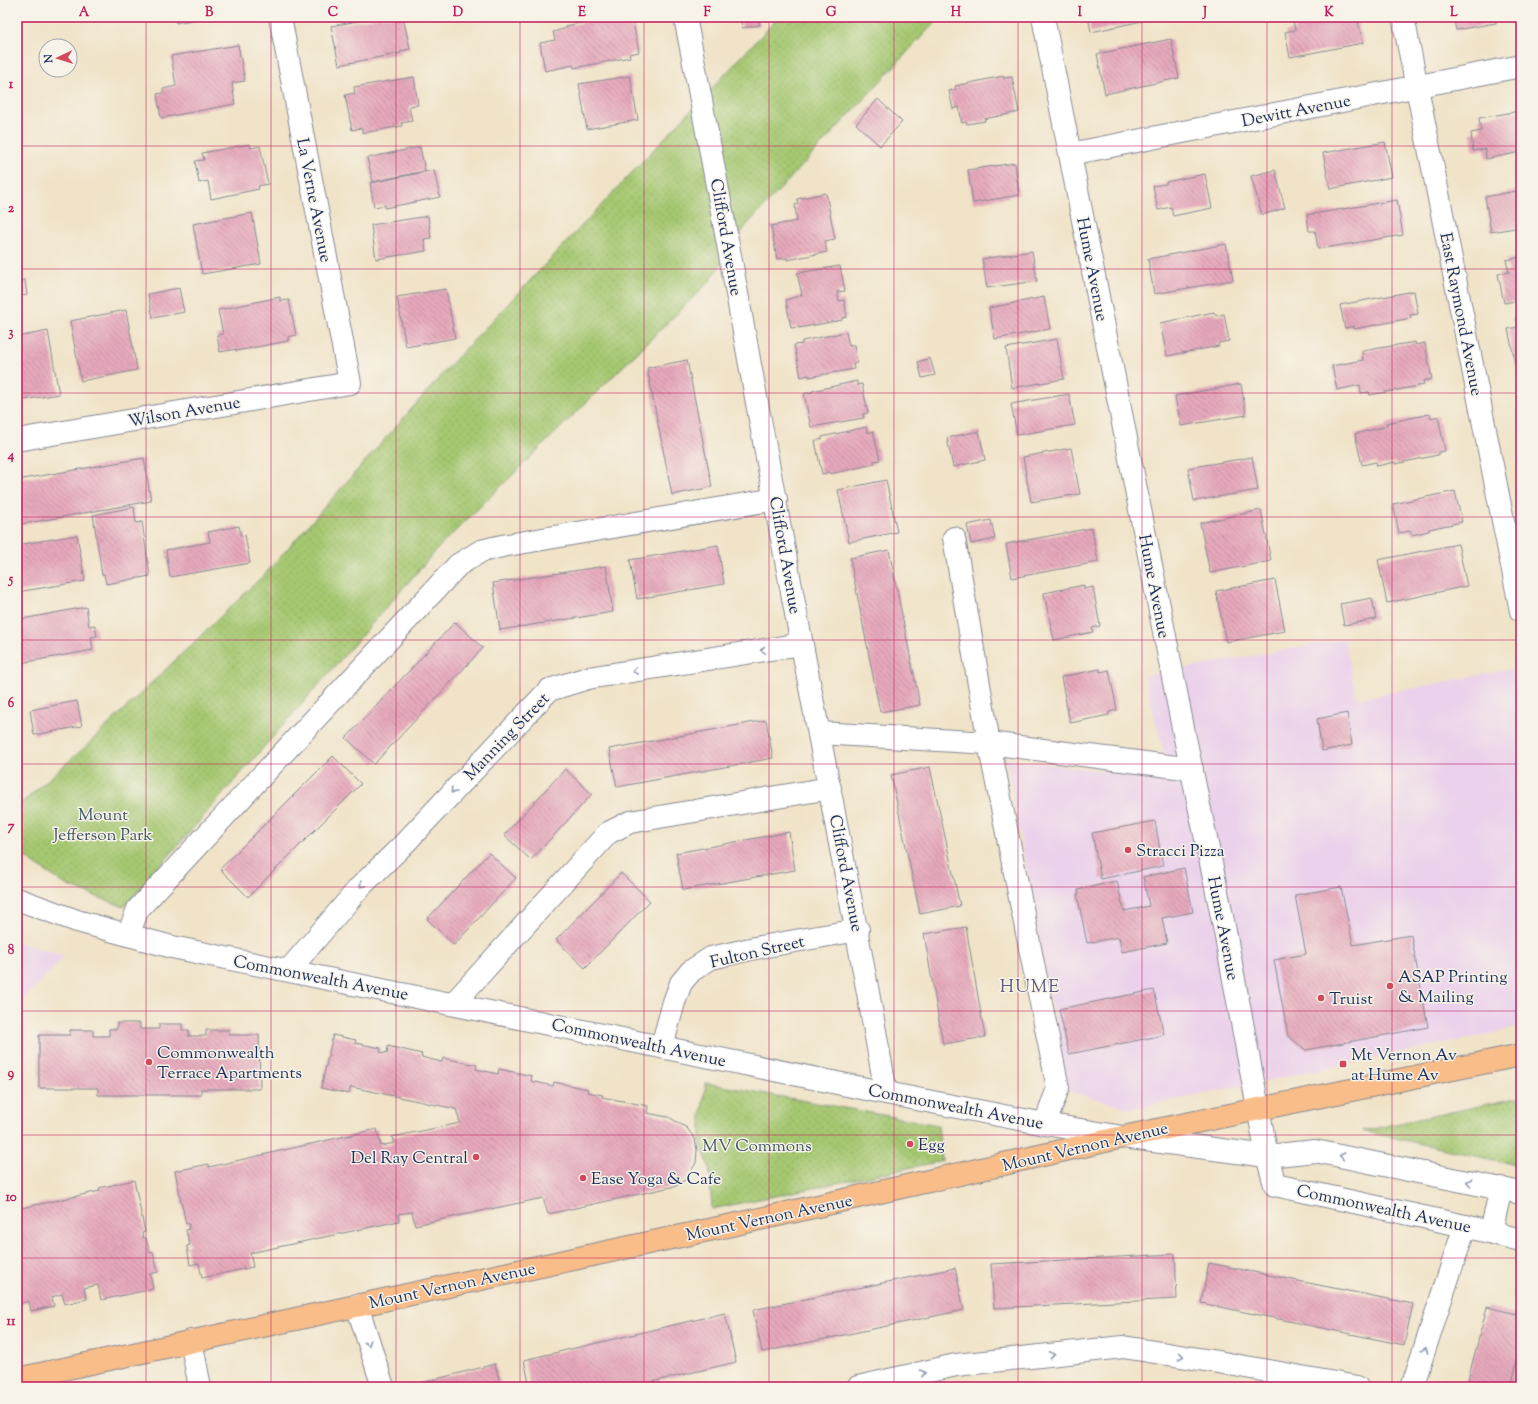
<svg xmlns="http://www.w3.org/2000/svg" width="1538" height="1404" viewBox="0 0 1538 1404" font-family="'Sorts Mill Goudy',serif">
  <defs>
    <pattern id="green-dots" width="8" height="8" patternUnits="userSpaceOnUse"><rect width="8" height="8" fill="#a5c770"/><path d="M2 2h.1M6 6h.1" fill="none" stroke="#8dab63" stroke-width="1.8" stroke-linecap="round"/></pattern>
    <pattern id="building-back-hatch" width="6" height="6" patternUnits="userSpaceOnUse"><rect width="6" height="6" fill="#e7a8bc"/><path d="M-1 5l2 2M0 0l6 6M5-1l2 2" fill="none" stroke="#ba899c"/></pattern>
  </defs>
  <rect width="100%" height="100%" fill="#f7f3e8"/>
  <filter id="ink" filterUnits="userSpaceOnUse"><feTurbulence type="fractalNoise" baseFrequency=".025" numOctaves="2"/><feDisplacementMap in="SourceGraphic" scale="8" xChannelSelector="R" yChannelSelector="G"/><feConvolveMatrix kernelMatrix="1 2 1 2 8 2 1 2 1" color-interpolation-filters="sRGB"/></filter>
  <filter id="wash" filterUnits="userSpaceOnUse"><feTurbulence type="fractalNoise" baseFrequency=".012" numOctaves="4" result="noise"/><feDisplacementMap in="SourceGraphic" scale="16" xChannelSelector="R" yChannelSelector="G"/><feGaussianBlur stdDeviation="0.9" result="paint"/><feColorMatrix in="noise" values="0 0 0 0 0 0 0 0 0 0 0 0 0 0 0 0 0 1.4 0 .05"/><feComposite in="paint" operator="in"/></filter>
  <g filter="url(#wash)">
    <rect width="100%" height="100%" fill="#f0e3c8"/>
    <!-- built -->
    <g fill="#ebd1eb">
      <polygon points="1344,639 1357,699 1511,669 1521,720 1521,1027 1132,1109 1068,1091 1006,759 1171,779 1144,676"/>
      <polygon points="17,942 64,956 17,1007"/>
    </g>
    <!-- green -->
    <g fill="url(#green-dots)" stroke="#607b67">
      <polygon points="779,17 940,17 745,227 710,281 440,546 124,907 66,885 17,852 17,807 84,748 265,574 455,360"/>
      <polygon points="706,1083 938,1125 942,1161 712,1209 709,1167 701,1143 701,1116"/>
      <polygon points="1521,1097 1521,1166 1363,1131"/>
    </g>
    <g id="blocks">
      <!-- building -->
      <g fill="url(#building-back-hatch)">
        <polygon points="175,17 202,17 202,18 176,23"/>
        <polygon points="380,17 403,17 410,49 401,51 401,53 339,65 331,26"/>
        <polygon points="609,17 623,18 632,17 639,52 629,54 630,57 574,68 573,65 545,71 540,43 555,40 553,32 567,28 566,26"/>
        <polygon points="740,17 758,17 760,25 742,28"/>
        <polygon points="1088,17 1156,17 1156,18 1091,32"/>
        <polygon points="1292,17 1357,17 1363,43 1290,57 1285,32 1295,30"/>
        <polygon points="1453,17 1495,17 1496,23 1456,30"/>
        <polygon points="1171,39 1179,78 1105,94 1097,54"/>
        <polygon points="238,45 245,81 232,83 235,104 161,118 157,94 163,93 163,89 176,86 171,56"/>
        <polygon points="630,76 638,120 587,129 579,84"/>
        <polygon points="1003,76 1004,78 1012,77 1019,112 984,119 985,121 967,124 966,122 962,123 959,107 953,109 949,91 956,89 955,86"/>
        <polygon points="414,77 418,105 409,106 412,121 401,123 402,126 363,133 361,128 352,130 345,95 355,93 354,87"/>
        <polygon points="878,99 902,122 880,146 856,124"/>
        <polygon points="1520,111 1521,152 1486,159 1485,149 1473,151 1471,133 1481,131 1479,118"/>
        <polygon points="1385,142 1392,177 1330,189 1323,153"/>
        <polygon points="250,144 251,148 260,146 268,184 258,186 259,189 211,199 208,181 199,183 195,161 204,160 202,153"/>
        <polygon points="420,147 425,171 373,182 367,158"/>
        <polygon points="1015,163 1019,195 973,203 968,170"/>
        <polygon points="434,170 440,197 385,208 385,205 374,207 370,183"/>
        <polygon points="1275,170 1285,208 1262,215 1251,176"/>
        <polygon points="1205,174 1212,208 1173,216 1171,207 1158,210 1153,186 1166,184 1166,182"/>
        <polygon points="1521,190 1521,227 1491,232 1485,197"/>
        <polygon points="826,193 835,239 825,241 827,252 787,260 787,258 777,259 771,226 797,221 795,205 798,204 797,199"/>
        <polygon points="1397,200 1403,235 1318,249 1315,231 1309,231 1307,215"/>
        <polygon points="252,213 261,264 202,274 193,224"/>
        <polygon points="428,216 431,238 424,239 426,251 376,259 371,225"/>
        <polygon points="1226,244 1233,280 1154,294 1148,259"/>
        <polygon points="1032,251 1037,281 987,288 982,259"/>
        <polygon points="1521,257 1521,300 1504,303 1498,274 1509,272 1506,260"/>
        <polygon points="840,266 845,291 837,292 839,301 844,300 847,317 842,318 842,320 799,328 799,327 791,328 786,300 802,295 797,273"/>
        <polygon points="25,280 27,295 17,297 17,281"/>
        <polygon points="179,288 184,312 153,318 148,294"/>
        <polygon points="446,289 455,338 406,347 397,297"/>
        <polygon points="1414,291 1418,314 1410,315 1411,318 1354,329 1354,326 1345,328 1340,305"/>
        <polygon points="280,297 280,301 289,300 296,335 288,337 288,341 236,351 236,349 220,352 217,335 223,334 218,310"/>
        <polygon points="1044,297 1050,329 995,339 989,308"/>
        <polygon points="126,310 137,370 81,381 70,321"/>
        <polygon points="1214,312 1216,316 1224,314 1229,341 1218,343 1219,346 1167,356 1160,323"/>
        <polygon points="1516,317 1521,317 1521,365 1516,366 1508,329 1518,327"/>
        <polygon points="48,331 59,394 17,401 17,337"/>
        <polygon points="846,332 849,346 854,345 857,363 853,364 854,369 809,377 809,375 801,377 794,345 802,344 802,341"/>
        <polygon points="1057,339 1064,379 1012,388 1006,348"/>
        <polygon points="1415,342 1416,345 1425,343 1432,379 1423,381 1424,385 1370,395 1369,392 1361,393 1360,385 1337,390 1332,366 1363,360 1362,351"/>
        <polygon points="930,358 935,375 922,378 918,362"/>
        <polygon points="687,360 712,487 672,495 647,368"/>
        <polygon points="857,381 857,385 862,384 868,413 863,414 864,418 811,427 804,394 812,392 812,391"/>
        <polygon points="1241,384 1246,415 1181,426 1175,396"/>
        <polygon points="1069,394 1075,425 1017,435 1011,404"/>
        <polygon points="1430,414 1431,418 1438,416 1445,451 1438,452 1438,455 1395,464 1395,462 1377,466 1376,462 1362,465 1355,434 1387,426 1386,423"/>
        <polygon points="866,427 868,433 873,431 880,460 874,461 874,464 830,474 829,472 822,474 815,441 822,439 822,437"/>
        <polygon points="979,431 985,460 953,467 947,438"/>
        <polygon points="1071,448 1080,494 1031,502 1023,457"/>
        <polygon points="1252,457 1258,490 1194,501 1188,468"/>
        <polygon points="144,458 151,501 17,525 17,480"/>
        <polygon points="886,480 897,532 849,542 838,490"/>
        <polygon points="1455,491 1462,522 1429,529 1429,531 1412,535 1410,531 1399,533 1393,504"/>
        <polygon points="134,507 136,523 142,522 150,576 106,584 104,574 102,575 93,515"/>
        <polygon points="1261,510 1271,561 1210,573 1200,523"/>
        <polygon points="991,520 995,539 971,544 967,525"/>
        <polygon points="239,526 241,536 245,535 250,563 170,577 166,550 210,542 208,532"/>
        <polygon points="1092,528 1098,562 1012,578 1006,544"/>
        <polygon points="77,535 85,581 17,592 17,545"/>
        <polygon points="1458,544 1467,586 1387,603 1378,560"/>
        <polygon points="718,545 724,584 637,599 630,560"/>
        <polygon points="889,550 920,705 880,712 850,558"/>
        <polygon points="606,566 613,612 500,630 493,583"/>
        <polygon points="1275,580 1285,631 1226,642 1216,591"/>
        <polygon points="1084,585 1084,589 1093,587 1100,626 1092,628 1093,632 1054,640 1044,593"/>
        <polygon points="1372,598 1376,619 1344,625 1340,604"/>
        <polygon points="86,607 89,626 95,625 97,636 91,637 93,650 21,663 19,647 17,647 17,620"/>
        <polygon points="455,622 483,648 374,764 346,738"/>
        <polygon points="1100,669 1100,672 1109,670 1117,710 1109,712 1109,715 1070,723 1061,677"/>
        <polygon points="77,701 82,726 34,735 30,710"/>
        <polygon points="1347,713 1352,745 1322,751 1317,719"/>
        <polygon points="766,720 773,758 617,787 609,749"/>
        <polygon points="333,756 361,784 248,897 220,869"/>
        <polygon points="930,767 960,906 920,914 891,775"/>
        <polygon points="565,769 592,794 531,860 504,835"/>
        <polygon points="1155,821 1163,866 1101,879 1092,833"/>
        <polygon points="789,832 795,870 683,890 676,853"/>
        <polygon points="489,853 516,878 454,945 427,919"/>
        <polygon points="1184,868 1193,912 1162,918 1167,943 1122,952 1119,937 1087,943 1077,894 1079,894 1078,890 1117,881 1124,911 1149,906 1143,877"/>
        <polygon points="621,873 650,901 585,968 556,940"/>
        <polygon points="1341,887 1353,945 1411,935 1428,1027 1306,1050 1288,1036 1274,960 1306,954 1295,895"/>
        <polygon points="966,927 985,1037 943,1044 924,934"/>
        <polygon points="1154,990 1164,1035 1069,1054 1059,1009"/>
        <polygon points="117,1023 140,1023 140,1029 159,1029 159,1024 182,1024 182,1030 189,1030 189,1036 206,1036 206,1030 229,1030 229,1035 259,1035 260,1089 201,1089 201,1095 98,1095 98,1088 39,1088 39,1035 70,1035 70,1030 93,1030 93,1036 109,1036 109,1029 117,1029"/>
        <polygon points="333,1035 356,1040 355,1043 381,1048 380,1052 387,1053 388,1046 422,1054 421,1057 442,1062 443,1058 477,1065 476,1069 498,1074 499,1069 532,1076 531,1081 553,1086 554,1082 588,1089 587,1092 603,1095 602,1097 648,1106 647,1113 667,1117 667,1116 687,1128 695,1139 697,1150 696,1163 686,1179 676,1186 548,1214 543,1198 415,1225 412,1212 398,1214 399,1221 250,1253 253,1267 202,1278 199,1263 190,1265 187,1246 190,1245 186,1230 189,1229 189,1223 186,1224 175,1171 209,1164 209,1167 377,1129 381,1146 394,1143 392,1137 460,1123 456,1109 351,1087 349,1094 321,1088"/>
        <polygon points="134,1180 145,1232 142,1233 143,1238 146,1238 150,1253 153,1252 158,1272 150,1274 153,1289 101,1300 98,1285 84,1288 87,1299 65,1304 62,1294 52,1297 54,1306 31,1311 29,1301 18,1304 20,1313 17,1314 17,1209 100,1191 99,1188"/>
        <polygon points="1175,1254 1177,1299 994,1308 991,1264"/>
        <polygon points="1209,1263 1413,1304 1404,1345 1201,1303"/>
        <polygon points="955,1268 964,1310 762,1352 753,1310"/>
        <polygon points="1487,1307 1521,1315 1521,1345 1511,1387 1466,1387"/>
        <polygon points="725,1313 736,1362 631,1387 530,1387 524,1360"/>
        <polygon points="495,1364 501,1387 418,1387 417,1384"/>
      </g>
    </g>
  </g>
  <g filter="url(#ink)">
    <use href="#blocks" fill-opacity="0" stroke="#868993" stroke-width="1"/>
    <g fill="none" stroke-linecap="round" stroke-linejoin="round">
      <defs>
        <g id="minor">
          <path d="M 685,17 C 726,226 762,436 802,645 C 830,794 860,943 886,1093"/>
          <polyline points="1043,17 1184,733 1223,921 1267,1156 1275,1185 1465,1226 1521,1240"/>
          <polyline points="1403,17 1521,611"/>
          <polyline points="1070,154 1521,66"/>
          <polyline points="17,440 350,383 280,17"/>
          <polyline points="954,538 989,743 1058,1088 1045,1124"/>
          <polyline points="819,733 989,743 1192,769"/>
          <polyline points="17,899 77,921 172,947 886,1093 1045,1124 1123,1137 1267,1156 1315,1151 1521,1193"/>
          <polyline points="128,935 138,909 458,565 481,551 502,546 776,499"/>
          <polyline points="289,970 360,887 403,845 549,690 588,678 802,644"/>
          <polyline points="453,1004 608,833 630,822 830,788"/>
          <polyline points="662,1046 674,1002 681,983 691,971 711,958 755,948 858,930"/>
          <polyline points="1491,1232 1501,1188"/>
          <polyline points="357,1305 383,1387"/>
          <polyline points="191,1341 200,1387"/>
          <polyline points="858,1387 956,1365 1123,1347 1218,1362 1357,1387"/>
          <polyline points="1412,1387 1465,1226"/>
        </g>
        <polyline id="major" points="17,1379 778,1215 1123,1137 1521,1055"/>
      </defs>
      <!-- minor casing -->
      <use href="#minor" stroke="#868993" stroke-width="24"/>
      <!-- major casing -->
      <use href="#major" stroke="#868993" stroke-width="24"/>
      <!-- minor -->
      <use href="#minor" stroke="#fff" stroke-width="22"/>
      <!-- major -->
      <use href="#major" stroke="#f8bd89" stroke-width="22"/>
    </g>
    <!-- one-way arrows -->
    <defs><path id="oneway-chevron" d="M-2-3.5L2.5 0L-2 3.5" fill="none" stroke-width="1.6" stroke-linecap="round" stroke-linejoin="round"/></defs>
    <g stroke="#8d97ae">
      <use href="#oneway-chevron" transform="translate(763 650) rotate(171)"/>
      <use href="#oneway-chevron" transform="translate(635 671) rotate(171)"/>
      <use href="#oneway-chevron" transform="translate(453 791) rotate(133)"/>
      <use href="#oneway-chevron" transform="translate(362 885) rotate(134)"/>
      <use href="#oneway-chevron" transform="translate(1342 1156) rotate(-169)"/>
      <use href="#oneway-chevron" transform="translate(1469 1182) rotate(-169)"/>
      <use href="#oneway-chevron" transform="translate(368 1343) rotate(73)"/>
      <use href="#oneway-chevron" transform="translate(1425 1350) rotate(-72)"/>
      <use href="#oneway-chevron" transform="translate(1052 1355) rotate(-6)"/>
      <use href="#oneway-chevron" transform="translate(1181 1356) rotate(9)"/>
      <use href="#oneway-chevron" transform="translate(923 1373) rotate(-12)"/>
    </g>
  </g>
  <!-- grid -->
  <path fill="none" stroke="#c2185b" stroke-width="1" stroke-opacity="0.55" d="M 146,17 L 146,1387M 271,17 L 271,1387M 396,17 L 396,1387M 520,17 L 520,1387M 644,17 L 644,1387M 769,17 L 769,1387M 894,17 L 894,1387M 1018,17 L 1018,1387M 1142,17 L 1142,1387M 1267,17 L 1267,1387M 1392,17 L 1392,1387M 17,146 L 1521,146M 17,269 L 1521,269M 17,393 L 1521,393M 17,517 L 1521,517M 17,640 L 1521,640M 17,764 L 1521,764M 17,887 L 1521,887M 17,1011 L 1521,1011M 17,1135 L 1521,1135M 17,1258 L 1521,1258"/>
  <!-- markers -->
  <g fill="#d1495b" stroke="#f7f3e8" stroke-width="1.5">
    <circle cx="1128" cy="850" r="4"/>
    <circle cx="1390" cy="986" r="4"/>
    <circle cx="1321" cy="998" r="4"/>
    <circle cx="149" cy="1062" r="4"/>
    <rect x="1339" y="1060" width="8" height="8" rx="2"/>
    <circle cx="910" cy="1144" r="4"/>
    <circle cx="476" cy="1157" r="4"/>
    <circle cx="583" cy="1178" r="4"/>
  </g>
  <g text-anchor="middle" stroke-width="3" stroke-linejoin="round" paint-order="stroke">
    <!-- street labels -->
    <g font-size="17" fill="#1b2f5e" stroke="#f7f3e8">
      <text transform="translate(1296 110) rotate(-11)" y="6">Dewitt Avenue</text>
      <text transform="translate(315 200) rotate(79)" y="6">La Verne Avenue</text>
      <text transform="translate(727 237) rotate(80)" y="6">Clifford Avenue</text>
      <text transform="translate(1093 269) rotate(79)" y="6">Hume Avenue</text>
      <text transform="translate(1462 314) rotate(79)" y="6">East Raymond Avenue</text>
      <text transform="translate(184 411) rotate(-10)" y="6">Wilson Avenue</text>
      <text transform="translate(786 555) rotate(80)" y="6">Clifford Avenue</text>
      <text transform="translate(1155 586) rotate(79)" y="6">Hume Avenue</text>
      <text transform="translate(506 736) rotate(-46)" y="6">Manning Street</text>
      <text transform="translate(847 873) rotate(79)" y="6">Clifford Avenue</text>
      <text transform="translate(1224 928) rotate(79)" y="6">Hume Avenue</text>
      <text transform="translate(757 951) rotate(-13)" y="6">Fulton Street</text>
      <text transform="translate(321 977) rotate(11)" y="6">Commonwealth Avenue</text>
      <text transform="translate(639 1042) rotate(12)" y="6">Commonwealth Avenue</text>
      <text transform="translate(956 1106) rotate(11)" y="6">Commonwealth Avenue</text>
      <text transform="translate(1085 1146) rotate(-13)" y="6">Mount Vernon Avenue</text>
      <text transform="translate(1384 1208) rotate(12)" y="6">Commonwealth Avenue</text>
      <text transform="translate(769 1217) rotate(-12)" y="6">Mount Vernon Avenue</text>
      <text transform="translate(452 1285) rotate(-12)" y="6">Mount Vernon Avenue</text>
    </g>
    <!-- park labels -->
    <g font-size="17" fill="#3e5562" stroke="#f7f3e8">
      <text x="103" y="820">Mount<tspan x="103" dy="20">Jefferson Park</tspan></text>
      <text x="757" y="1151">MV Commons</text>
    </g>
    <!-- poi labels -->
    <g font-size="17" fill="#1b2f5e" stroke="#f7f3e8" text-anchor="start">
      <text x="1136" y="856">Stracci Pizza</text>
      <text x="1398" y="982">ASAP Printing<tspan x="1398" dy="20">&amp; Mailing</tspan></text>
      <text x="1329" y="1004">Truist</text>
      <text x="157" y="1058">Commonwealth<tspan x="157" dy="20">Terrace Apartments</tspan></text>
      <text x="1351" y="1060">Mt Vernon Av<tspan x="1351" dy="20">at Hume Av</tspan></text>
      <text x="918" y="1150">Egg</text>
      <text x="468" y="1163" text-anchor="end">Del Ray Central</text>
      <text x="591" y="1184">Ease Yoga &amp; Cafe</text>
    </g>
    <!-- neighbourhood labels -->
    <g font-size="18" letter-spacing="1" fill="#62597f" stroke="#f7f3e8">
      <text x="1030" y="992">HUME</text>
    </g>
  </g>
  <!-- margin -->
  <rect width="1538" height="1404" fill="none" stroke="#f7f3e8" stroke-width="44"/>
  <!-- north arrow -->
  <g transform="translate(58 58) rotate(266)"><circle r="19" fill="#f7f3e8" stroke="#9fa5b1"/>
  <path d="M0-3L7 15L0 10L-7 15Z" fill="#d1495b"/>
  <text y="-6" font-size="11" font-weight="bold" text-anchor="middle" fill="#1b2f5e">N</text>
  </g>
  <rect x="22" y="22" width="1494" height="1360" fill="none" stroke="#c2185b" stroke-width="1.5"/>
  <g font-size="13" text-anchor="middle" font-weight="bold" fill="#c2185b">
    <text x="84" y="16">A</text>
    <text x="209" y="16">B</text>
    <text x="333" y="16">C</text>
    <text x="458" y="16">D</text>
    <text x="582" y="16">E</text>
    <text x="707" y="16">F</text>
    <text x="831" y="16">G</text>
    <text x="956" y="16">H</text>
    <text x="1080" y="16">I</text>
    <text x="1205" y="16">J</text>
    <text x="1329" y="16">K</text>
    <text x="1454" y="16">L</text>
    <text x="11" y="88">1</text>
    <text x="11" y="212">2</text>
    <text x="11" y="336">3</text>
    <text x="11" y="459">4</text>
    <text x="11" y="583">5</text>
    <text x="11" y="707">6</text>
    <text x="11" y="830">7</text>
    <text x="11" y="954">8</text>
    <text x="11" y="1077">9</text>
    <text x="11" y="1201">10</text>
    <text x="11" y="1325">11</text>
  </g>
</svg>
